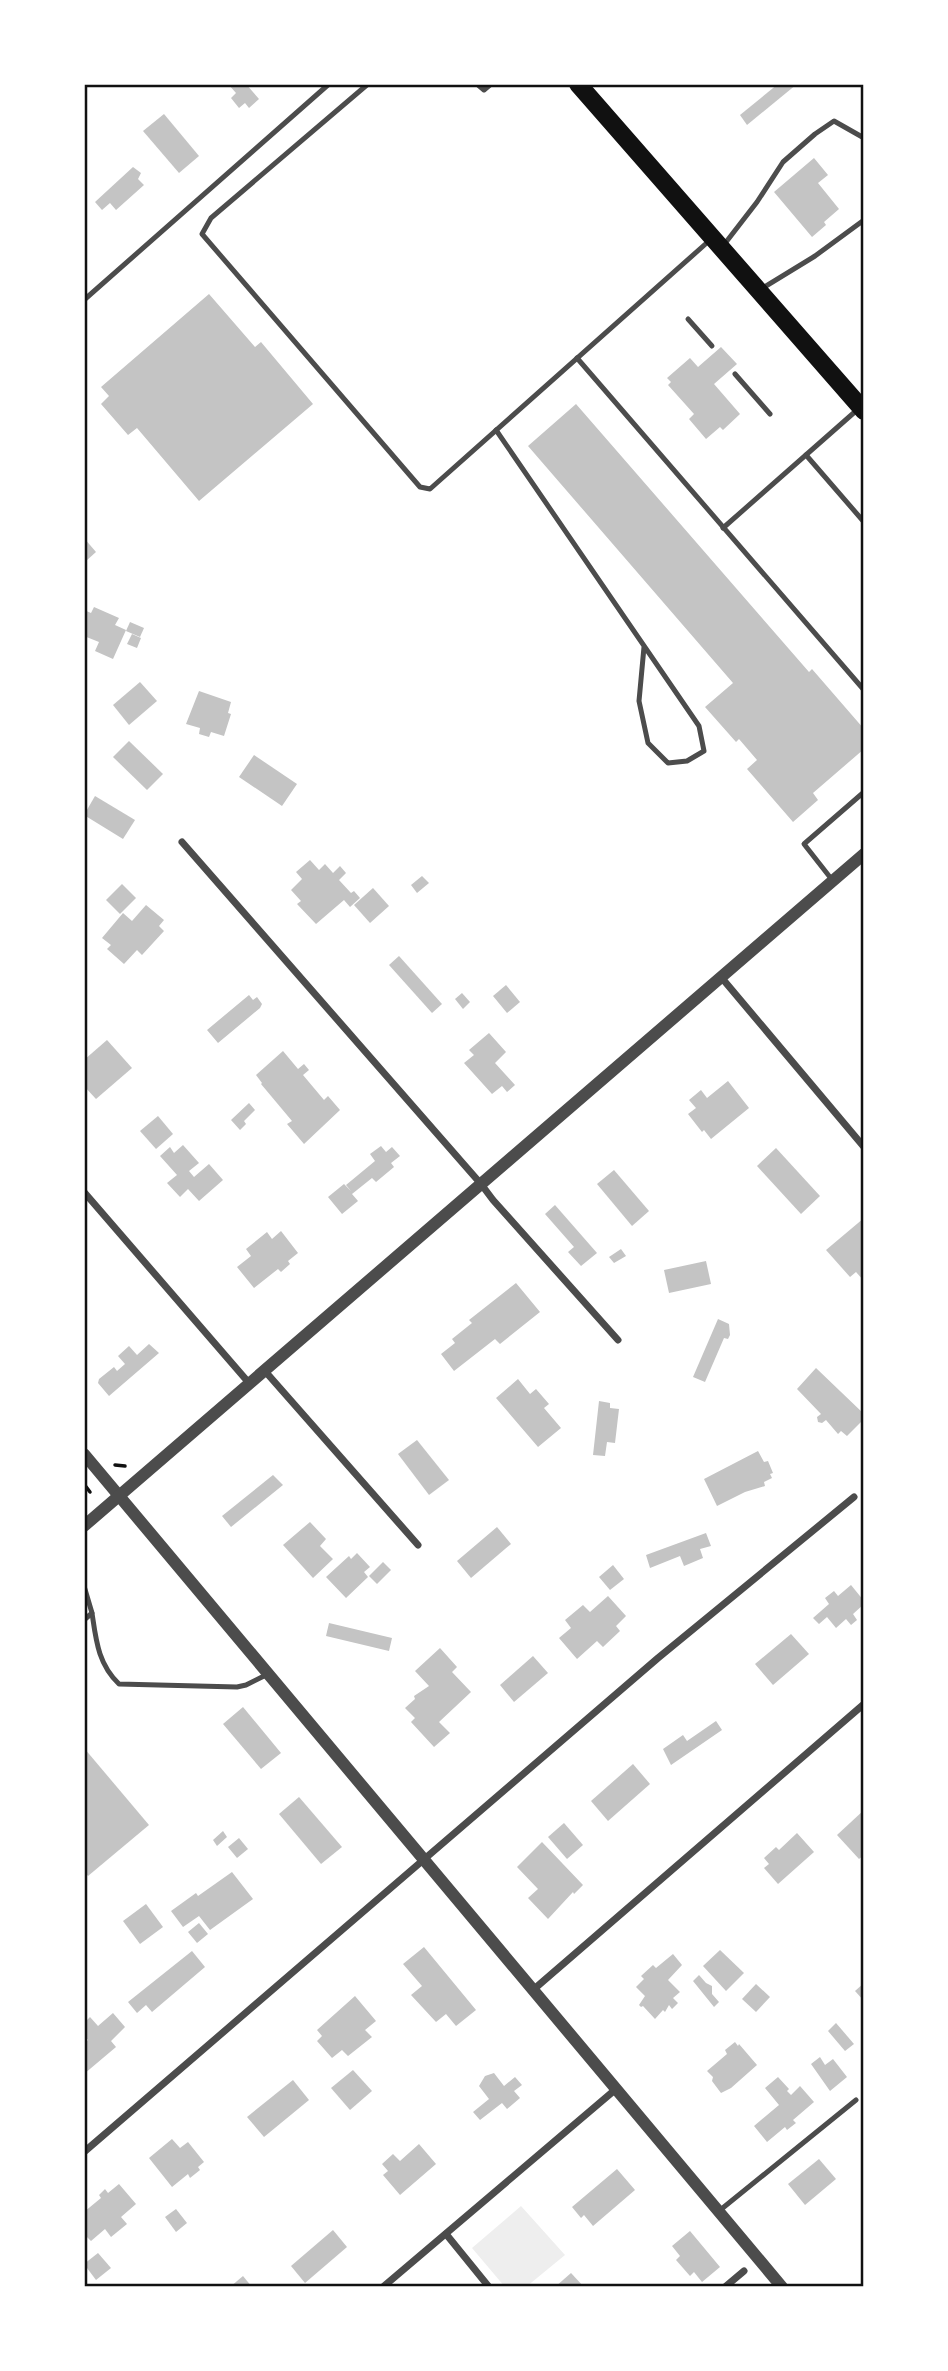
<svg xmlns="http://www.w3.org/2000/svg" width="948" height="2371" viewBox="0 0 948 2371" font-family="'Roboto Serif',serif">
  <rect width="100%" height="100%" fill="#fff"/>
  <!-- green -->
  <polygon fill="#eee" points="521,2206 565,2255 526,2287 505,2287 472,2248"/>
  <!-- building -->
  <g fill="#c4c4c4">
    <polygon points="228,84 246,84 259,99 249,108 245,103 239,108 231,98 236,93"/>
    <polygon points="778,84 797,84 747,125 740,115"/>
    <polygon points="164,114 199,156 179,173 143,131"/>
    <polygon points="814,158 828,175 818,183 839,209 824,222 826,225 812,237 774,192"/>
    <polygon points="133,167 141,173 138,179 144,185 116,210 110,203 102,210 95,202"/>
    <polygon points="209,294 255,347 261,342 313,404 199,501 137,428 128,435 101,404 109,396 101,387"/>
    <polygon points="721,347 737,364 714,384 740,414 723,430 720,427 706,439 689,419 694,414 668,385 671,382 667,378 690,358 698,367"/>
    <polygon points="576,404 809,672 812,669 864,729 864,749 813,793 818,800 793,822 747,769 757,760 739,739 736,742 705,707 733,683 528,446"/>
    <polygon points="84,538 96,552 86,561 84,559"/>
    <polygon points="94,607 119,618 115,625 126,630 113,659 95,651 99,642 84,636 84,610 91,613"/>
    <polygon points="130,622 144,628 140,637 126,631"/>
    <polygon points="132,634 141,638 137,648 127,644"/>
    <polygon points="140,682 157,701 129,725 113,705"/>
    <polygon points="199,691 231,702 228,713 231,714 224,736 211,732 209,737 199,734 200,728 186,724"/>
    <polygon points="129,741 163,774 147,790 113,757"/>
    <polygon points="254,755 297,784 282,806 239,777"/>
    <polygon points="95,796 135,820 123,839 84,815"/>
    <polygon points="310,860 319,870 325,864 333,873 340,866 346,873 339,880 351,893 354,891 360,898 350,907 344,900 316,924 297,904 301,901 291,890 302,879 296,872"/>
    <polygon points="422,876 429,883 417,893 411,885"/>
    <polygon points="122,884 136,898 120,914 106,900"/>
    <polygon points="373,888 389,906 370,923 354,905"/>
    <polygon points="146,905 164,920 159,926 164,931 142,955 137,950 124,964 107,949 111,945 102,938 123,913 132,921"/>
    <polygon points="399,956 442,1004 432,1013 389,965"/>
    <polygon points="506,985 520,1002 507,1013 493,996"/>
    <polygon points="462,993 470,1002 463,1009 455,999"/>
    <polygon points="249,995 253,1000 257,997 262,1004 260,1008 218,1043 207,1030"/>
    <polygon points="489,1033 506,1052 495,1063 515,1085 507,1092 502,1086 492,1094 464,1063 474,1055 469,1050"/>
    <polygon points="107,1040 132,1068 96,1099 84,1086 84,1060"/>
    <polygon points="283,1051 298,1069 304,1064 309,1070 303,1075 324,1100 328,1096 340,1110 304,1144 287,1124 292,1121 261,1084 262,1083 256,1075"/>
    <polygon points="728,1081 749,1108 711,1139 704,1130 702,1132 688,1114 696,1108 689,1100 701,1090 707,1098"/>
    <polygon points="249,1103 255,1110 244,1121 246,1124 240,1130 231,1120"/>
    <polygon points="158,1116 173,1134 156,1149 140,1131"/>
    <polygon points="183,1145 199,1163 189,1171 194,1177 209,1164 223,1180 199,1201 188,1189 180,1197 167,1183 177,1175 160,1156 170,1147 174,1153"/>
    <polygon points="381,1146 386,1152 392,1147 400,1156 391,1163 394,1167 376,1182 372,1178 352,1194 358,1201 342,1214 328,1197 344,1184 351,1191 346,1185 375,1161 370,1154"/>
    <polygon points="776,1148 820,1196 801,1214 757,1166"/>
    <polygon points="614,1170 649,1211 632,1226 597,1184"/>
    <polygon points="555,1205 597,1253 581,1266 568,1252 574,1247 545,1214"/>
    <polygon points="864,1218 864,1281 856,1272 850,1277 826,1250"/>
    <polygon points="281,1231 298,1253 288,1261 290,1264 281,1272 278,1269 254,1288 237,1267 251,1256 246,1249 267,1232 272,1239"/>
    <polygon points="621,1249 626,1256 614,1263 609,1257"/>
    <polygon points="706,1261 711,1284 669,1293 664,1270"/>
    <polygon points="516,1283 540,1312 500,1344 495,1339 454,1371 441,1354 455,1343 452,1339 472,1323 469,1320"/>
    <polygon points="718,1319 729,1324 730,1335 728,1339 724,1338 705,1382 693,1377"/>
    <polygon points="149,1344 159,1353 109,1396 98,1383 99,1379 114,1367 117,1371 125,1364 118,1356 129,1346 137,1355"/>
    <polygon points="816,1368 864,1414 864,1419 847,1436 841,1431 838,1434 826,1420 822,1423 818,1422 817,1417 821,1414 797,1389"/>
    <polygon points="518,1379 530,1394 536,1389 549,1404 544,1408 561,1428 538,1447 496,1398"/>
    <polygon points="599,1401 610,1403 610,1408 619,1409 615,1443 607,1442 605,1456 593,1455"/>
    <polygon points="417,1440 449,1480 429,1495 398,1454"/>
    <polygon points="758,1451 764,1462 768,1461 773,1473 770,1474 772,1478 764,1482 765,1486 745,1492 717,1506 704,1479"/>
    <polygon points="273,1475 283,1485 231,1527 222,1516"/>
    <polygon points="310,1522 326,1539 320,1546 333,1559 313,1578 283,1545"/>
    <polygon points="497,1527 511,1544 471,1578 457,1561"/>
    <polygon points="706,1533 711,1546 700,1549 703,1558 684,1566 680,1556 650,1568 646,1555"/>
    <polygon points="357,1553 370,1567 364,1572 368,1577 346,1598 326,1577 349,1556 351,1559"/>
    <polygon points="383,1562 391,1570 377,1584 369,1576"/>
    <polygon points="613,1565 624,1579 610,1590 599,1577"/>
    <polygon points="851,1585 864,1601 864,1604 853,1614 857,1620 851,1625 846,1619 836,1628 827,1617 819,1624 813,1618 829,1604 825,1598 834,1591 838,1596"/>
    <polygon points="608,1596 626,1616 616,1626 620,1631 603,1647 597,1641 577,1659 559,1638 571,1628 565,1620 583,1605 590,1612"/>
    <polygon points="329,1623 392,1638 389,1651 326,1636"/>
    <polygon points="791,1634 809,1654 773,1685 755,1664"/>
    <polygon points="440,1648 457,1667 452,1672 471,1692 439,1722 450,1733 434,1747 411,1722 415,1718 405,1708 415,1699 414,1696 429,1686 415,1671"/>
    <polygon points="533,1656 548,1673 514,1702 500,1685"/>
    <polygon points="243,1707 281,1753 261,1769 223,1724"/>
    <polygon points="716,1721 722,1730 671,1765 663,1749 683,1735 687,1741"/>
    <polygon points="84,1748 149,1825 88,1876 84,1871"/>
    <polygon points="633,1764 650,1784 608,1821 591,1801"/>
    <polygon points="299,1797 342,1847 321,1864 279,1814"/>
    <polygon points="864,1810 864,1855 859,1859 837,1835"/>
    <polygon points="564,1823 583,1845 567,1859 548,1837"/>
    <polygon points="223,1831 227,1837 217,1846 213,1840"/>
    <polygon points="797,1833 814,1852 778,1884 764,1868 769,1864 764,1858 776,1847 779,1850"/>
    <polygon points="239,1838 248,1849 237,1858 228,1847"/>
    <polygon points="542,1842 583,1885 574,1894 573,1892 548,1919 528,1898 538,1889 517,1867"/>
    <polygon points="232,1872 253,1899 210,1930 199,1916 183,1927 171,1911 196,1893 198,1896"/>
    <polygon points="146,1904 163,1927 140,1944 123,1921"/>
    <polygon points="199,1923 208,1934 197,1943 188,1932"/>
    <polygon points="424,1947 476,2010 456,2026 446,2014 436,2022 411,1995 422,1986 403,1964"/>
    <polygon points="720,1950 744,1973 726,1991 703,1966"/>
    <polygon points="192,1951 205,1967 152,2012 146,2005 137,2013 128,2002"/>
    <polygon points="673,1954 682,1965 668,1980 680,1992 673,1998 678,2003 672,2009 669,2005 665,2012 663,2010 655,2019 643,2006 641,2007 639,2005 645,1996 636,1987 644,1979 641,1976 653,1965 656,1968"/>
    <polygon points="699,1975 706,1983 712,1986 712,1994 719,2002 714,2007 693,1981"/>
    <polygon points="864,1983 864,2001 855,1991"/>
    <polygon points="756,1984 770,1997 756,2012 742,1999"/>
    <polygon points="355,1996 376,2021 365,2030 372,2037 348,2056 342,2050 332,2058 317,2041 322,2036 317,2030"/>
    <polygon points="113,2013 125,2027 111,2041 116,2047 84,2074 84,2044 88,2040 84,2035 84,2023 90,2017 98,2026"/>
    <polygon points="836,2023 854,2044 845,2051 828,2031"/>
    <polygon points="735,2042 738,2046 739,2044 757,2065 731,2088 721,2093 712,2081 713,2077 707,2071 727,2054 725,2050"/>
    <polygon points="820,2057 825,2065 833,2059 847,2077 830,2091 811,2064"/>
    <polygon points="353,2070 372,2091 350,2110 331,2088"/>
    <polygon points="494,2073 504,2086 515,2077 522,2085 514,2091 520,2098 507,2109 502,2103 480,2120 473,2112 489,2099 479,2086 485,2076"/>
    <polygon points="778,2077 789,2089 787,2091 791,2095 800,2086 814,2102 793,2120 796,2123 787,2130 785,2127 767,2142 754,2126 779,2105 765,2088"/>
    <polygon points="293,2080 309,2100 264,2137 247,2117"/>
    <polygon points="172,2139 180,2148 188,2142 204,2162 198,2167 200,2170 190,2178 188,2174 172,2187 149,2158"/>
    <polygon points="419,2144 436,2164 400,2195 383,2175 388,2171 382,2164 393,2154 400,2161"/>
    <polygon points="819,2159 836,2179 805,2205 788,2184"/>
    <polygon points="617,2169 635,2190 593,2226 584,2215 581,2218 572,2207"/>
    <polygon points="119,2184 136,2204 121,2217 127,2224 111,2237 105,2229 91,2241 86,2236 84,2238 84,2212 101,2198 99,2195 105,2189 108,2193"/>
    <polygon points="176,2209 187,2223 176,2232 165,2217"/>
    <polygon points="333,2230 347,2247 305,2283 291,2266"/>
    <polygon points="690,2231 720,2267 702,2282 694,2272 690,2276 676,2260 680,2256 672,2246"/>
    <polygon points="98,2253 111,2268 96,2280 84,2264"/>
    <polygon points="571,2273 584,2287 555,2287"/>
    <polygon points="243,2276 252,2287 230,2287"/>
  </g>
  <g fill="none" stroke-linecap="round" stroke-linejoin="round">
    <!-- path -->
    <g stroke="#111" stroke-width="3.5">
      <polyline points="115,1465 125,1466"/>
      <polyline points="84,1484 90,1492"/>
    </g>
    <!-- service -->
    <g stroke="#4c4c4c" stroke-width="5">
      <polyline points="368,84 211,218 202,234 420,487 430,489 710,240"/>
      <polyline points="477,84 484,90 491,84"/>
      <polyline points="723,246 757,202 783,162 815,134 834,121 864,138"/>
      <polyline points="761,289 815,256 864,220"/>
      <polyline points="84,300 329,84"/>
      <polyline points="688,319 712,346"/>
      <polyline points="577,358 864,690"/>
      <polyline points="735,374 770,414"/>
      <polyline points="496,430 699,726 704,751 687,761 668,763 648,743 639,701 644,647"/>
      <polyline points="806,455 864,522"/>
      <polyline points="723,528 857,410"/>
      <polyline points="833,881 804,844 864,792"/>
      <polyline points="84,1586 92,1613 84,1620"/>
      <path d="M 92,1613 C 96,1640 98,1664 119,1684 L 237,1687 L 246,1685 L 268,1674"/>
      <polyline points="719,2211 856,2100"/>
    </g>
    <!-- minor -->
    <g stroke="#4c4c4c" stroke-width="7">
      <polyline points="182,842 481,1184 493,1200 618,1340"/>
      <polyline points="721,977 864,1147"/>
      <polyline points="84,1192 249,1383"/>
      <polyline points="264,1370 418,1545"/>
      <polyline points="533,1990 864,1704"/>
      <polyline points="84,2152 658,1658 854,1497"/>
      <polyline points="446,2234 489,2287"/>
      <polyline points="383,2287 616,2089"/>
      <polyline points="725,2287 744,2271"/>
    </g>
    <!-- tertiary -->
    <g stroke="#4c4c4c" stroke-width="12">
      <polyline points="84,1454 782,2287"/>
      <polyline points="84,1526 864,854"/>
    </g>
    <!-- primary -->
    <polyline stroke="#111" stroke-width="18" points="578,84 864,411"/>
  </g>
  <!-- border -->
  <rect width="948" height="2371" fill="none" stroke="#ffffff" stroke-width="172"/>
  <rect x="86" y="86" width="776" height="2199" fill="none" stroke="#111" stroke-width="2.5"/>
</svg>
